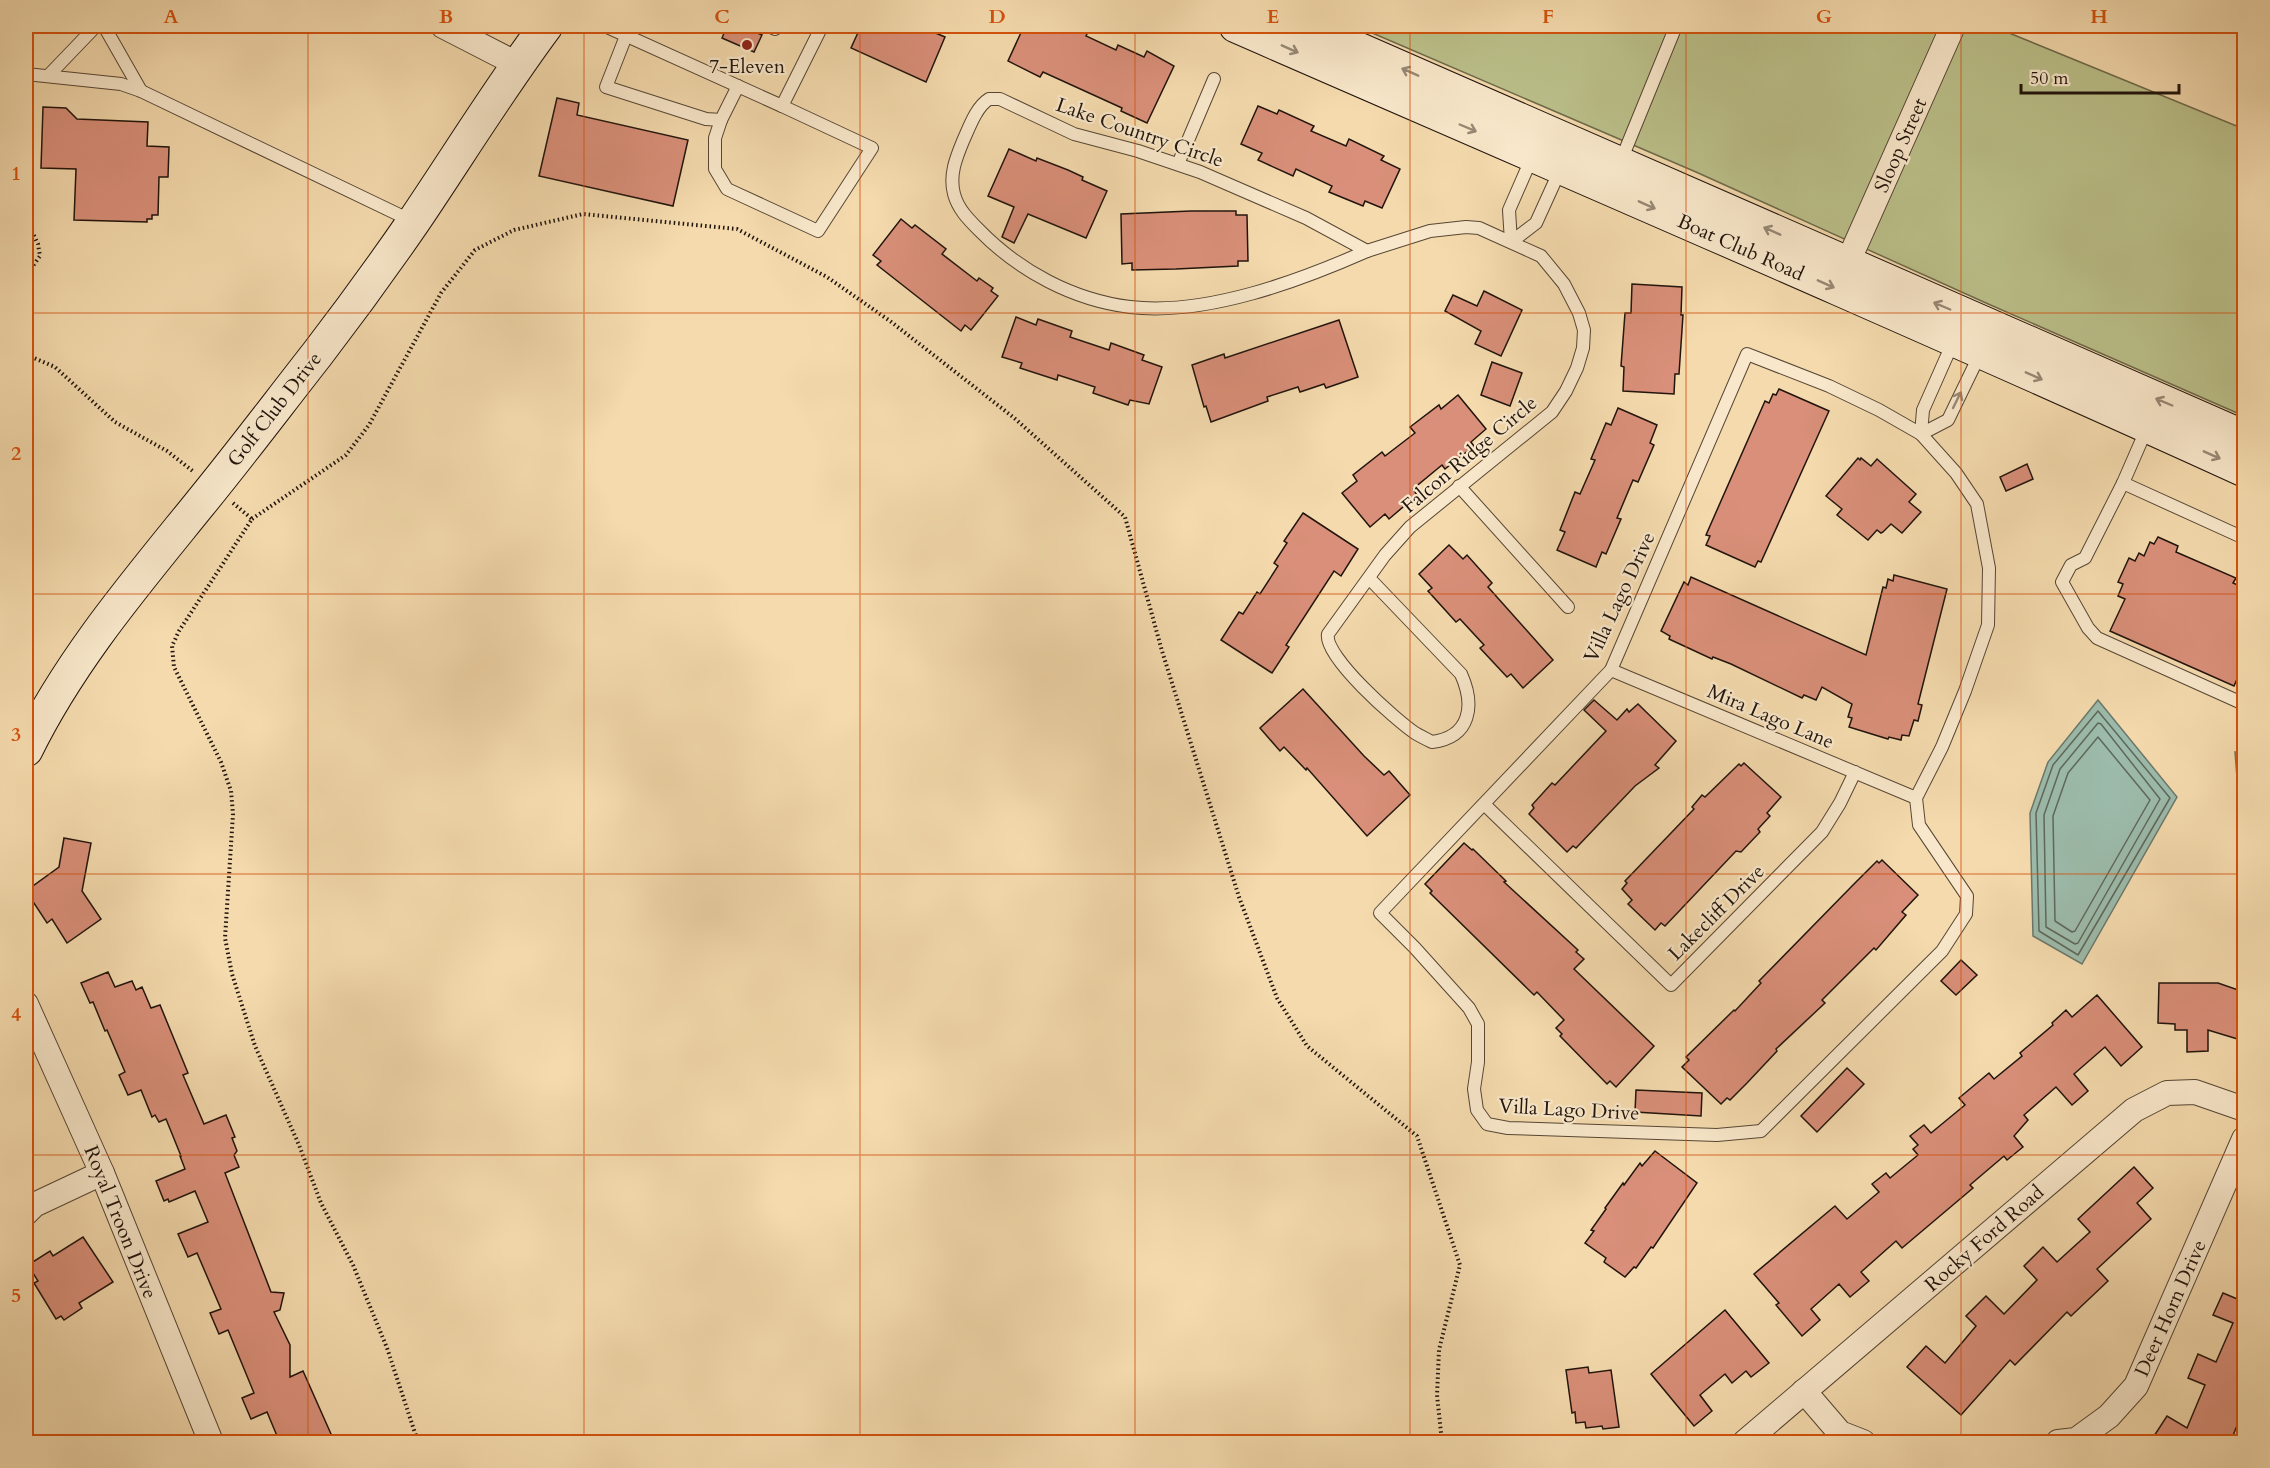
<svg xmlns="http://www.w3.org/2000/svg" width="2270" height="1468" viewBox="0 0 2270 1468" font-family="Cardo,serif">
  <rect width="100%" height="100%" fill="#f4daad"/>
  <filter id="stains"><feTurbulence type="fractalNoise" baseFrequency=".00333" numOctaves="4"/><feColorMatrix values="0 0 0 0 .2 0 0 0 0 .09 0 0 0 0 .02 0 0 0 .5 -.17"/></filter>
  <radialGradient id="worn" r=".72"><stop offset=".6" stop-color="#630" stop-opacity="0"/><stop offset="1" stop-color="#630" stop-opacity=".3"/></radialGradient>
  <!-- green -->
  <polygon fill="#bbc08a" stroke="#6e6a4b" stroke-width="1.5" points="1356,26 1992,26 2244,129 2244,416 1986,303 1696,172"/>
  <!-- water -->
  <g fill="#9cbbab" stroke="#6b786b" stroke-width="1.5">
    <polygon points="2098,700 2177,797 2082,964 2033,936 2030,813 2048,762"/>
    <polygon points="2235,752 2244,755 2244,867"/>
  </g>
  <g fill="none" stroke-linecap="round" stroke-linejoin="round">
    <!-- shore -->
    <g stroke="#5e685c" stroke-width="1.5">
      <polygon points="2098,711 2170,798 2078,955 2039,931 2036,813 2053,765"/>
      <polygon points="2098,723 2101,724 2160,799 2078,943 2075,944 2046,927 2044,815 2060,769"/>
      <polygon points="2098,737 2150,800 2075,931 2072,932 2055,921 2053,816 2068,773"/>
    </g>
  </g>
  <!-- building -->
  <g fill="#d98f79" stroke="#21140c" stroke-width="1.5">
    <polygon points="727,26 741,26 762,35 754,52 722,38"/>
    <polygon points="861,26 919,26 945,37 926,82 851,48"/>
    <polygon points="1024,26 1074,26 1088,32 1086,36 1116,50 1118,45 1144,57 1147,51 1174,66 1147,123 1121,111 1122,108 1043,72 1040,77 1008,61"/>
    <polygon points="557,98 579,103 577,115 688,140 673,206 539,176"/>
    <polygon points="1258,106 1277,114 1279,110 1314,126 1311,131 1346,146 1349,139 1384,156 1381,160 1400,169 1382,208 1365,201 1363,206 1329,192 1332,186 1296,169 1293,176 1258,160 1262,153 1241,144"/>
    <polygon points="43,107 66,108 77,119 148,122 147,146 169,147 168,177 159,177 158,215 152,215 152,219 147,219 147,222 74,220 76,169 41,168"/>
    <polygon points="1009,149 1036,161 1037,158 1068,170 1083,177 1082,180 1107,191 1086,238 1028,214 1014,243 1002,237 1014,207 988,196"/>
    <polygon points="1191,211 1236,211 1236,215 1247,215 1248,261 1238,261 1238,266 1176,269 1132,270 1132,263 1122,264 1121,214"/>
    <polygon points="901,219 912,228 915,225 946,249 942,254 977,281 979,278 993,288 991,291 998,296 971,330 965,325 961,331 877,265 881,261 873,255"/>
    <polygon points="1632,284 1682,287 1681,315 1683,315 1679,374 1675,374 1674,394 1623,391 1624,367 1621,366 1625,313 1631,313"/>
    <polygon points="1484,291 1522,310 1501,356 1475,344 1481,331 1445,311 1453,295 1477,306"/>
    <polygon points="1016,317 1036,325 1038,319 1072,331 1070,337 1109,350 1111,343 1144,355 1142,360 1162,367 1149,404 1130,400 1128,405 1093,393 1095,387 1058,375 1057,380 1020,368 1022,363 1002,357"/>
    <polygon points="1339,320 1358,377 1326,388 1324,384 1300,392 1298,387 1267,397 1268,401 1211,422 1206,406 1204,407 1192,365 1224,354 1225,358"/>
    <polygon points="1492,362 1522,373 1510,406 1481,395"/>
    <polygon points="1779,389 1829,411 1761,562 1758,561 1755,567 1706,545 1710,536 1706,535 1765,401 1769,403 1773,394 1776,395"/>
    <polygon points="1458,395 1486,429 1471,442 1474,446 1445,469 1442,465 1413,489 1417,495 1389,519 1385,514 1370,527 1342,493 1357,481 1353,475 1382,452 1385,456 1415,433 1410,427 1439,405 1441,409"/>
    <polygon points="1618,408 1657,425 1650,443 1654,445 1638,482 1633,480 1617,518 1621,519 1606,554 1602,552 1596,567 1557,550 1565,532 1560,530 1575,492 1580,494 1595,460 1591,459 1606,423 1611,425"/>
    <polygon points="1858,458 1860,460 1861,458 1871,466 1877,459 1916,494 1909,502 1921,512 1902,533 1891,524 1883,532 1881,533 1877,530 1868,540 1837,515 1842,509 1826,496"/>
    <polygon points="2027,464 2033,479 2006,491 2000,477"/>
    <polygon points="1303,513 1358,549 1341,576 1334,571 1286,645 1289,647 1272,673 1221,640 1239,612 1243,614 1257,592 1260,594 1278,566 1274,563 1287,543 1284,541"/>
    <polygon points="2158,537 2178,546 2176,552 2236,578 2233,583 2244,588 2244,663 2234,686 2110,631 2125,599 2118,596 2123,584 2118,582 2129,558 2135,561 2139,553 2144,556 2150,542 2154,544"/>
    <polygon points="1449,545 1463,559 1467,555 1492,583 1488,587 1553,660 1523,688 1511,674 1507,677 1480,648 1484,645 1460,619 1456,622 1428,591 1432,588 1419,574"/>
    <polygon points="1894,575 1947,589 1918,704 1922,705 1918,721 1914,720 1909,736 1902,735 1901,740 1889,737 1888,739 1849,727 1852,718 1848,717 1852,704 1822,687 1816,700 1804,695 1802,698 1731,664 1713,657 1712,659 1669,639 1670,636 1661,631 1684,582 1688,585 1691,577 1866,655 1883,587 1886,588 1888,579 1893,581"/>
    <polygon points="1303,689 1364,756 1384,775 1389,771 1410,795 1367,836 1307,768 1306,770 1284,747 1280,751 1260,728"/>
    <polygon points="1594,700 1617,720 1627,709 1629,712 1638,704 1676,741 1655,765 1659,768 1635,786 1576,848 1573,846 1567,852 1529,814 1534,808 1532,805 1552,783 1555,785 1606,731 1584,710"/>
    <polygon points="1744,763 1781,797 1767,813 1770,816 1758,829 1760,832 1741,852 1736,851 1665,926 1661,923 1655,930 1628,904 1632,900 1622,889 1627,883 1625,881 1694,809 1692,807 1702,795 1705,797 1739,764 1741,766"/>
    <polygon points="64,838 91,843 82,891 101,919 67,943 52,919 47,923 26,891 59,867"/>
    <polygon points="1464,843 1472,850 1473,849 1506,881 1504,882 1578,950 1576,952 1584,959 1574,969 1654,1046 1616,1087 1610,1081 1607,1084 1560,1036 1562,1034 1556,1028 1564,1020 1537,992 1534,995 1430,893 1432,891 1425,884"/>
    <polygon points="1882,860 1918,895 1902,912 1906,915 1876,950 1874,948 1822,1000 1825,1003 1776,1049 1777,1051 1747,1083 1730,1100 1727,1098 1721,1104 1682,1067 1689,1060 1686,1057 1734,1010 1735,1011 1761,983 1759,981 1853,885 1877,861 1879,863"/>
    <polygon points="1961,960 1977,975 1956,995 1941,981"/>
    <polygon points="108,972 115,987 132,981 136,990 142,987 151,1008 160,1005 188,1073 183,1075 204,1124 226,1115 235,1137 232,1138 237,1151 234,1155 239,1167 225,1173 271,1292 284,1293 280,1310 274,1312 290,1345 290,1377 303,1371 335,1443 280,1443 267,1412 251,1419 242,1398 254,1393 228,1330 219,1334 210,1313 221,1309 197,1253 188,1257 178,1234 208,1222 195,1191 169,1202 168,1199 164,1201 156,1181 185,1169 180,1156 181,1156 166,1119 159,1122 155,1115 152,1117 141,1090 128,1095 119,1075 125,1072 107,1030 105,1031 93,1002 90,1003 81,983"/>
    <polygon points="2159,983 2218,983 2244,992 2244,1041 2208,1030 2208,1051 2187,1052 2187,1030 2175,1030 2175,1024 2158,1023"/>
    <polygon points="2097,995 2142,1047 2121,1066 2105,1047 2074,1074 2088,1091 2072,1105 2056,1087 2024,1115 2028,1120 2014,1136 2023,1147 2007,1160 2004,1156 1970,1185 1973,1188 1902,1248 1896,1241 1861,1272 1869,1281 1850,1297 1839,1284 1811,1309 1820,1320 1802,1336 1776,1305 1779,1303 1754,1274 1835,1206 1847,1219 1879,1192 1872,1184 1886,1173 1890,1178 1918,1155 1913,1149 1918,1145 1910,1136 1924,1125 1931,1133 1965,1105 1959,1098 1989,1073 1994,1079 2022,1056 2020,1053 2053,1025 2052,1023 2066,1010 2072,1017"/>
    <polygon points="1847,1068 1864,1084 1817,1132 1801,1116"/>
    <polygon points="1636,1090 1702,1093 1701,1116 1635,1112"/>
    <polygon points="1655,1151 1697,1183 1653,1248 1651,1247 1636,1268 1634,1267 1625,1277 1604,1262 1606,1258 1585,1243 1594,1231 1591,1230 1606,1209 1605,1208 1623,1183 1624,1185 1640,1163 1642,1166"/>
    <polygon points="2134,1167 2153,1188 2137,1203 2151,1219 2097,1269 2108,1281 2071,1316 2067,1312 2015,1365 2010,1360 1961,1415 1907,1367 1926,1346 1945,1363 1976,1326 1966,1316 1986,1296 2004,1314 2037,1280 2024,1266 2043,1247 2057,1262 2090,1232 2078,1219"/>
    <polygon points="83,1237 113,1282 79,1303 82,1308 64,1320 61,1316 56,1319 34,1283 38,1281 28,1265 50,1251 53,1256"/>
    <polygon points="2223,1293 2242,1301 2244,1296 2244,1408 2230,1443 2164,1443 2154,1436 2167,1416 2187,1428 2205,1385 2188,1378 2198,1354 2216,1362 2233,1323 2213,1315"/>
    <polygon points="1725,1310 1769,1363 1751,1377 1746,1371 1732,1383 1725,1374 1700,1395 1712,1411 1694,1426 1651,1374"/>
    <polygon points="1588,1367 1589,1373 1611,1370 1619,1427 1603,1429 1602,1426 1586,1428 1585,1422 1576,1423 1575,1412 1572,1413 1566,1370"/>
  </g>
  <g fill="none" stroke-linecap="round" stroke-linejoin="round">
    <defs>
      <g id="lane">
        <polyline points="104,26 141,91"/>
        <polyline points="605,26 782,106 822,26"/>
        <polyline points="769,26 775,29 777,26"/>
        <polyline points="626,36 606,87 706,119 721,120 738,86"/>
        <polyline points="26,74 121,84 141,91 412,221"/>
        <polyline points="48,76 96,26"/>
        <path d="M 989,99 L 1000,99 L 1074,134 L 1138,151 L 1200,172 L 1306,218 L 1367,251 C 1299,281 1206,316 1130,307 C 1073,300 1019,271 979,230 C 968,219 958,209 954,194 C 949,175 956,158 963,141 C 969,128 976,107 989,99 Z"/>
        <polyline points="721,120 715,138 715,169 727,189 818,231 872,148 782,106"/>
        <polygon points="1560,138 1561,168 1536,223 1511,242 1509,210 1533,155"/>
        <polyline points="1620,163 1676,26"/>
        <polyline points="1178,164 1214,79"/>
        <path d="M 1367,251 L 1430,231 L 1466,227 L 1479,228 L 1541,256 L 1564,284 L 1579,313 L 1584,330 L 1583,348 L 1577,368 L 1566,391 L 1552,412 L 1410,527 L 1385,555 L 1328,634 C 1323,656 1397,721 1415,733 C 1420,736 1426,739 1432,742 C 1471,737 1475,705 1461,674 L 1369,578"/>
        <polygon points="1747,354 1829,386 1879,410 1921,434 1956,473 1977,504 1989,568 1988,625 1965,691 1942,747 1916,798 1919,825 1967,896 1966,914 1942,951 1761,1131 1717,1135 1508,1128 1487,1124 1477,1110 1474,1089 1478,1062 1478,1024 1469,1008 1415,948 1380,913 1611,670"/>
        <polyline points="2147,428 2123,483 2085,558 2071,565 2062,582 2088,628 2097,638 2244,704"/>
        <polyline points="1921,434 1948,420 1980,354"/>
        <polyline points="1921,434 1923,410 1954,340"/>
        <polyline points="2123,483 2244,538"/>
        <polyline points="1459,486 1568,607"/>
        <polyline points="1611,670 1916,798"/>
        <polyline points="1484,804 1671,985 1822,832 1840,803 1855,772"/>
      </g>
      <g id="street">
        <polyline points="443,26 517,64"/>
        <polyline points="1847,264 1953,26"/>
        <polyline points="26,1004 102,1173 211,1442"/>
        <polyline points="26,1213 34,1205 102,1173"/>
        <polyline points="1804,1391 1840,1433 1863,1442"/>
        <polyline points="1745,1442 2134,1110 2167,1093 2195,1092 2244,1109"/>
        <polyline points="2058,1442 2076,1440 2109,1416 2136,1386 2244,1139"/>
      </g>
      <g id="secondary">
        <path d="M 1236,26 C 1573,173 1910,318 2244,470"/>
        <polyline points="1306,26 2244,437"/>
        <path d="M 26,750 C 70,660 135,584 198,506 C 239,456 278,404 318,353 C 351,310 383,266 414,221 C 458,156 499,89 546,26"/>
      </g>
    </defs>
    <!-- lane casing -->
    <use href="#lane" stroke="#564634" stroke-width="14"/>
    <!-- street casing -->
    <use href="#street" stroke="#564634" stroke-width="26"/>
    <!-- secondary casing -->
    <use href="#secondary" stroke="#21140c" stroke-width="35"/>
    <!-- path -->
    <g stroke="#21140c" stroke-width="4" stroke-dasharray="1.5 3" stroke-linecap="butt">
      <polyline points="26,219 38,244 40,256 30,270 26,272"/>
      <polyline points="26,357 34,358 55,367 115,422 167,451 194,472"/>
      <polyline points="233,503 252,519 179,631 172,646 174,667 221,762 231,791 233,814 225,938 232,974 255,1046 299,1145 321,1203 353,1265 387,1348 418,1442"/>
      <polyline points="252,519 346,455 369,425 441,293 475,250 514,230 583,214 737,229 827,277 890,321 1013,417 1125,517 1162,651 1239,897 1277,998 1307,1046 1417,1136 1460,1265 1439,1350 1437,1395 1442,1442"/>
    </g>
    <!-- lane -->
    <use href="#lane" stroke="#f8e7ca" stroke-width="12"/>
    <!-- street -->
    <use href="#street" stroke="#f8e7ca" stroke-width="24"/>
    <!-- secondary -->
    <use href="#secondary" stroke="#f8e7ca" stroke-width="33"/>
  </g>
  <!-- one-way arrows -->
  <defs><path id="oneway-shaft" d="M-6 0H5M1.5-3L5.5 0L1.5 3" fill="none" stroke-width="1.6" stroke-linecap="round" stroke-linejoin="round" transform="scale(1.5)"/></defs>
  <g stroke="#978874">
    <use href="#oneway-shaft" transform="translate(1290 49) rotate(24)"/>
    <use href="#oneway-shaft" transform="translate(1410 72) rotate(-156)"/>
    <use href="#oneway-shaft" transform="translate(1468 128) rotate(23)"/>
    <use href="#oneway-shaft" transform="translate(1647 205) rotate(24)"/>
    <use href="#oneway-shaft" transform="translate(1772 231) rotate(-156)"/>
    <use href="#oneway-shaft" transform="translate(1826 284) rotate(24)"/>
    <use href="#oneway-shaft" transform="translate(1942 306) rotate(-157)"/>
    <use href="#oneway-shaft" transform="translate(2034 376) rotate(24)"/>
    <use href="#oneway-shaft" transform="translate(1957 400) rotate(-64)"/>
    <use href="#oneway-shaft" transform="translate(2164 402) rotate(-157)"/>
    <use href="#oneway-shaft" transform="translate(2212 455) rotate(24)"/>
  </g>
  <!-- grid -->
  <path fill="none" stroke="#d4520c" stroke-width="1.5" stroke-opacity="0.55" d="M 308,26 L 308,1442M 584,26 L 584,1442M 860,26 L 860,1442M 1135,26 L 1135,1442M 1410,26 L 1410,1442M 1686,26 L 1686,1442M 1961,26 L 1961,1442M 26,313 L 2244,313M 26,594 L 2244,594M 26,874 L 2244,874M 26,1155 L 2244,1155"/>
  <!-- markers -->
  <circle fill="#8f2418" stroke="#f8e7ca" stroke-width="2" cx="747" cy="45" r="6"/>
  <g text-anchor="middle" stroke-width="4.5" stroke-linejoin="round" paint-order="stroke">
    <!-- poi labels -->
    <g font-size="20" fill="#21140c" stroke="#f8e7ca">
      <text x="747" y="73">7-Eleven</text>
    </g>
    <!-- street labels -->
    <g font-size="20" fill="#21140c" stroke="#f8e7ca">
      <text transform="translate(1140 132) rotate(19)" y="7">Lake Country Circle</text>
      <text transform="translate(1900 145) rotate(-66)" y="7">Sloop Street</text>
      <text transform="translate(1741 247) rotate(24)" y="7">Boat Club Road</text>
      <text transform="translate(274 409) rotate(-52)" y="7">Golf Club Drive</text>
      <text transform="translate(1469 454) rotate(-40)" y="7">Falcon Ridge Circle</text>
      <text transform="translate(1619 597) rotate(-65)" y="7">Villa Lago Drive</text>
      <text transform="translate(1771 716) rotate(23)" y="7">Mira Lago Lane</text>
      <text transform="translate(1716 912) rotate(-45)" y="7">Lakecliff Drive</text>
      <text transform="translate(1569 1109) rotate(3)" y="7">Villa Lago Drive</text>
      <text transform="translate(121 1222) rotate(68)" y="7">Royal Troon Drive</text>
      <text transform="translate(1984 1238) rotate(-41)" y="7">Rocky Ford Road</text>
      <text transform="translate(2170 1308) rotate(-66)" y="7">Deer Horn Drive</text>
    </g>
  </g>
  <!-- margin -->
  <rect width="2270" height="1468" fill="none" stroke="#f4daad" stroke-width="66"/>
  <!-- scale -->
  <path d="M2021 84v9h158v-9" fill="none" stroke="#21140c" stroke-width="3"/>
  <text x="2030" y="84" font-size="18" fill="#21140c" stroke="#f8e7ca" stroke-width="4.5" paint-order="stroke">50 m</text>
  <rect x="33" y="33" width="2204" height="1402" fill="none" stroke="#d4520c" stroke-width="2"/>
  <g font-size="20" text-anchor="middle" font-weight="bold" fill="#d4520c">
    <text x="171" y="23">A</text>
    <text x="446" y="23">B</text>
    <text x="722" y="23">C</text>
    <text x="997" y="23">D</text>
    <text x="1273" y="23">E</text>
    <text x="1548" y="23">F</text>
    <text x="1824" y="23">G</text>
    <text x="2099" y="23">H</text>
    <text x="16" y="180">1</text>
    <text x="16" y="460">2</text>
    <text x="16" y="741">3</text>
    <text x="16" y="1021">4</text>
    <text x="16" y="1302">5</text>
  </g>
  <rect width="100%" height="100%" filter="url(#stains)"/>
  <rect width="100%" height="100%" fill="url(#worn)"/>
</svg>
